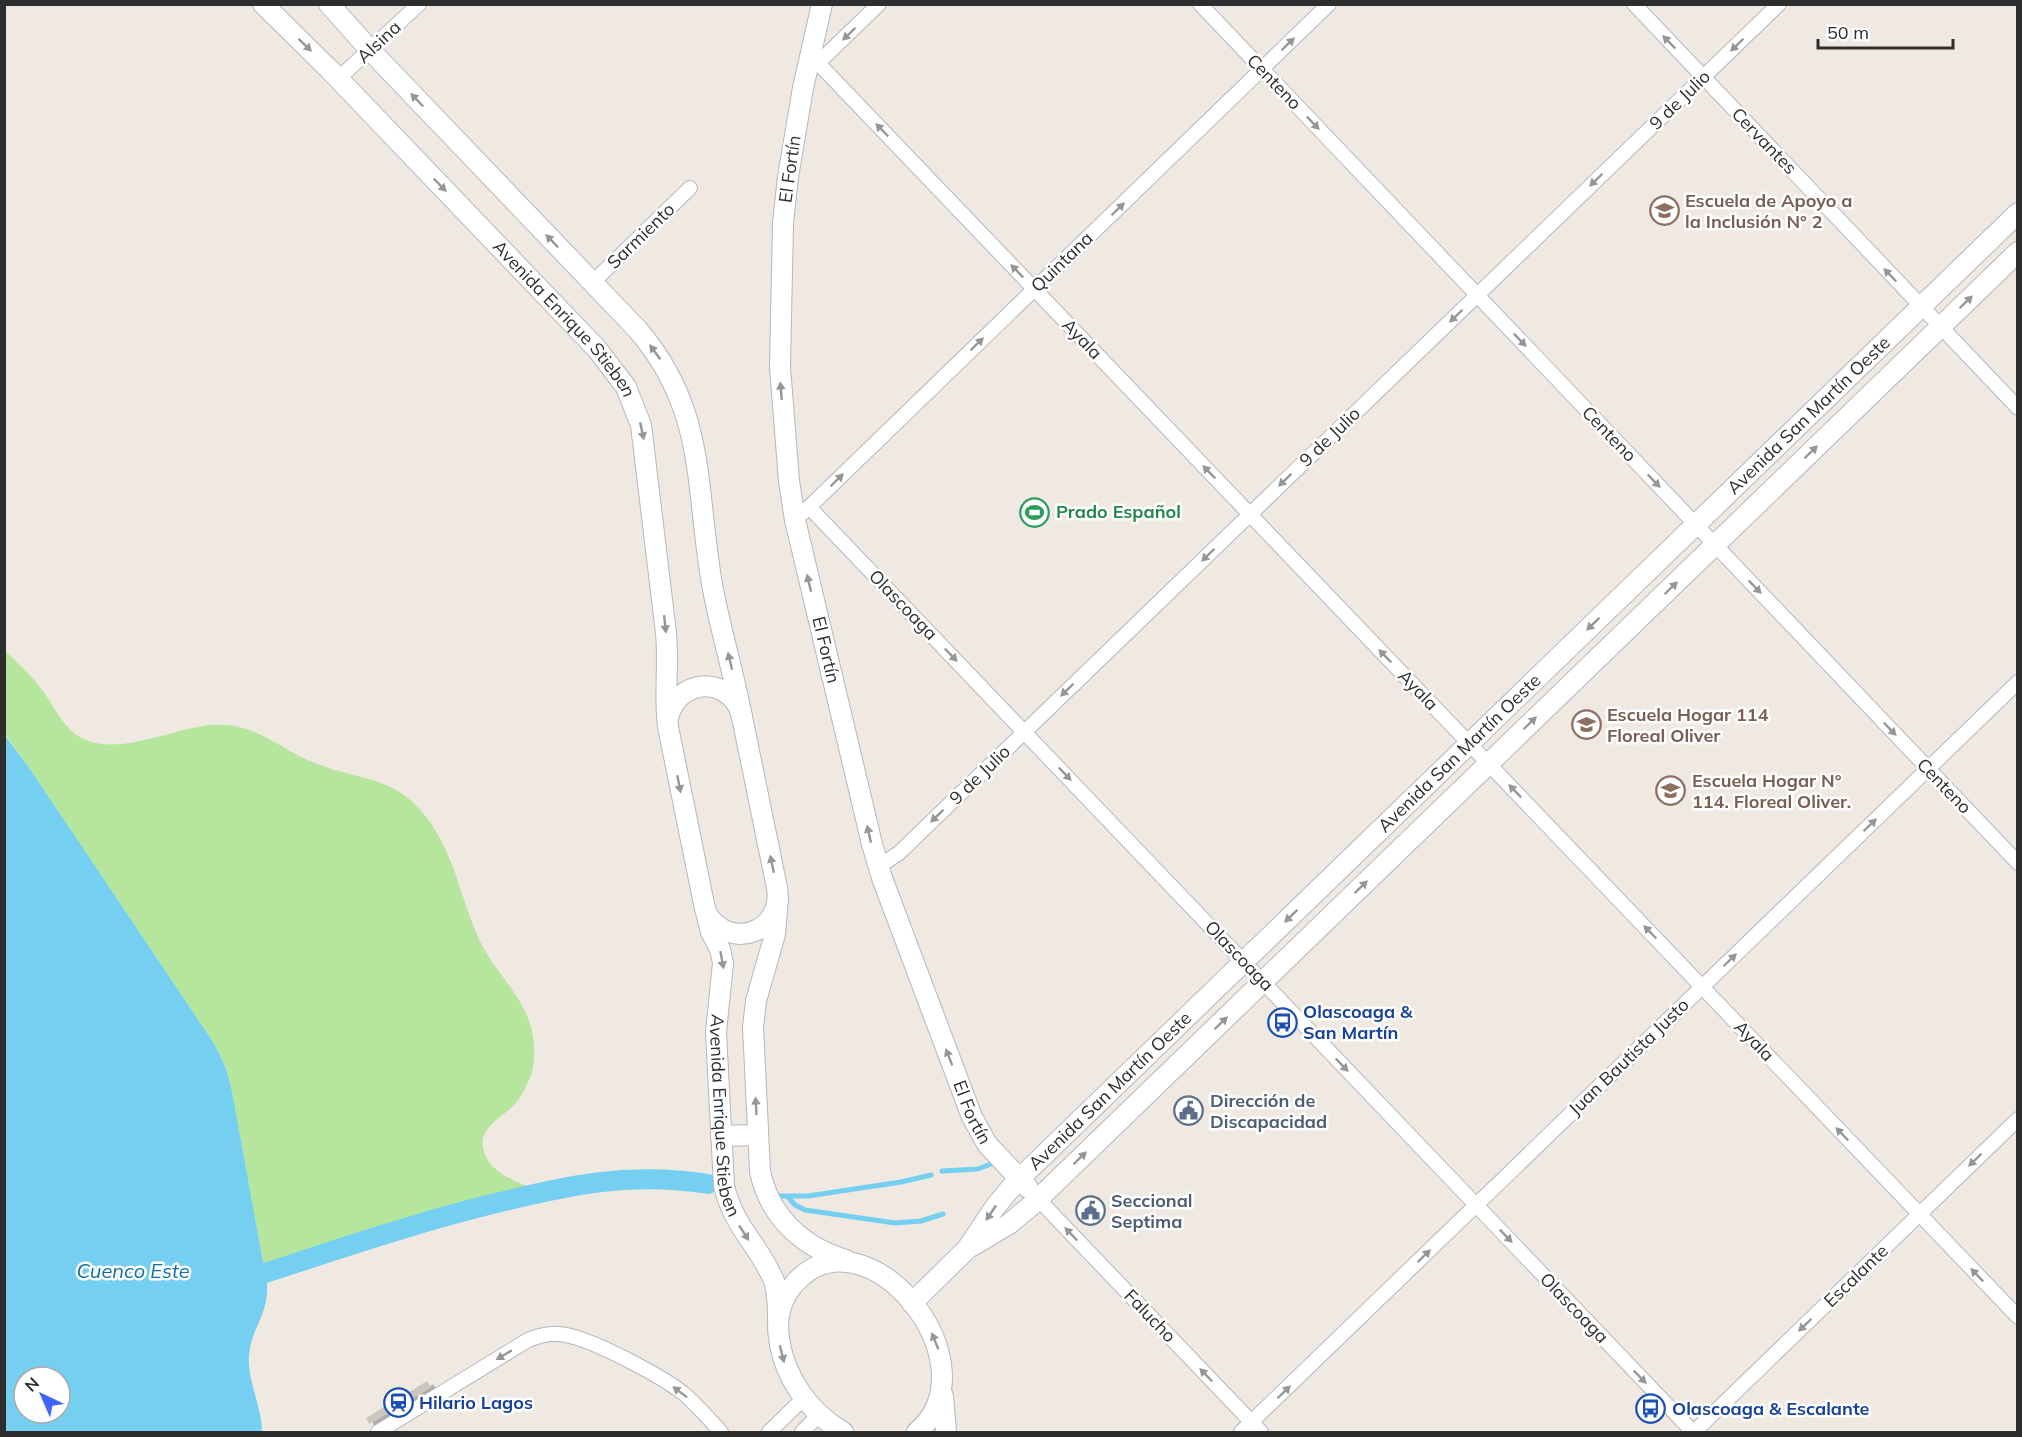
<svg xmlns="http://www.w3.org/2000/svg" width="2022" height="1437" viewBox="0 0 2022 1437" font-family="Mulish,sans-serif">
  <defs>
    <filter id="shadow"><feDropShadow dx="6" dy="3.5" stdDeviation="0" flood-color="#0004"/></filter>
  </defs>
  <rect width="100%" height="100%" fill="#efe9e1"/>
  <!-- green -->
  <path fill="#b6e59e" d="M 4,650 C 18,663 32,676 43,691 C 56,709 64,731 86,740 C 121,755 174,728 211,725 C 257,721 280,751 320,765 C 363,781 395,776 427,818 C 457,858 461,904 483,947 C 497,973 521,995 530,1024 C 535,1040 536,1059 531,1075 C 527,1085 522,1096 515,1104 C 503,1117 479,1127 483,1148 C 488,1174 520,1183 541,1192 L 416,1224 L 265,1273 L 232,1091 L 226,1067 L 215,1045 L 30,769 L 5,734 Z"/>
  <!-- water -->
  <path fill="#75cff0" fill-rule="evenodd" d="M 4,734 L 30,769 L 215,1045 L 226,1068 L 232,1091 L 267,1284 C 269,1314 251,1329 249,1355 C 247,1381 262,1406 262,1432 L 5,1432 ZM 24,1377 L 60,1377 L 60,1413 L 24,1413 Z"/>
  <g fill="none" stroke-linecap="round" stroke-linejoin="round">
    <!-- stream -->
    <g stroke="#75cff0" stroke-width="5">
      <polyline points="942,1171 978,1169 996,1162"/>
      <polyline points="778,1196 808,1196 901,1182 931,1175"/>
      <polyline points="788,1197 795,1205 805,1210 895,1223 921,1221 943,1214"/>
    </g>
    <!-- canal -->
    <path stroke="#75cff0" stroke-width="20" d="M 265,1273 C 339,1249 412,1224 488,1205 C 565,1186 628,1171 708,1184"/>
  </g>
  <!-- building -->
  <polygon fill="#cbc7bf" filter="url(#shadow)" points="427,1381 431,1387 369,1424 366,1418"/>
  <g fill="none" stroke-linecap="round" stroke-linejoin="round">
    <defs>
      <g id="street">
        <polyline points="1200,4 2018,863"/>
        <polyline points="1634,4 2018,408"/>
        <polyline points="818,63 2018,1317"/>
        <polyline points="818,63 879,4"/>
        <polyline points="338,79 419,4"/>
        <polyline points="592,283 690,188"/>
        <polyline points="809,507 1693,1432"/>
        <polyline points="803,513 1329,4"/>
        <polyline points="878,867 899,853 1779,4"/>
        <polyline points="1038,1199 1261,1432"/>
        <path d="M 378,1432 L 528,1340 C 538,1336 548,1333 559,1334 C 588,1336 659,1375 683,1393 C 697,1405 709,1419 721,1432"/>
        <polyline points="769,1432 804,1398"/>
        <polyline points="802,1432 819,1415"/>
        <polyline points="1241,1432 2018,682"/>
        <polyline points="1694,1432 2018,1119"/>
      </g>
      <g id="secondary">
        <path id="s1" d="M 263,4 L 330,70 L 597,349 L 626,387 L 641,425 L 666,633 C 669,665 664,695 668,727 L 704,904 L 711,932 L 720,949 L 723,963 L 716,1032 L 724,1186 C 734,1228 760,1246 774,1281 C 778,1293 778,1306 778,1318"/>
        <path d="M 329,4 L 370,50 L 638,330 C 707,411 695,487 712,584 C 720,629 734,673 742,718"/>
        <path id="s2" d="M 822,4 L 803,88 L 788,177 L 783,223 L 780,367 L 789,481 L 795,520 L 872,844 L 882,878 L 972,1117 L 987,1144 L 1028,1188"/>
        <path d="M 668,718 C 677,679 726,675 741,712 L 777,888 C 784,931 731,952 707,914"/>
        <path d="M 778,899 L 775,934 L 756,1001 L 753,1027 L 760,1171 C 769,1216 802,1247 846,1260"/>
        <polyline points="721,1136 758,1135"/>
        <polyline points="972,1246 1009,1224 1033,1204 2018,252"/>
        <path id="s3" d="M 912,1303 L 967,1249 L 995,1207 L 1015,1183 L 2018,213"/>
        <polyline points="943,1396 946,1432"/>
        <path d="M 843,1432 C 809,1412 784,1377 779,1338 C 776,1317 781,1298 795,1283 C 865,1204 997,1364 917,1432"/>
      </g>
    </defs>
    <!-- street casing -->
    <use href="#street" stroke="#b4b7c1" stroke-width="16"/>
    <!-- secondary casing -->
    <use href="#secondary" stroke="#b4b7c1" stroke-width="22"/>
    <!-- street -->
    <use href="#street" stroke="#fff" stroke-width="14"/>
    <!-- secondary -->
    <use href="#secondary" stroke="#fff" stroke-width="20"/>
  </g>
  <!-- one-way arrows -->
  <defs><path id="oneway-solid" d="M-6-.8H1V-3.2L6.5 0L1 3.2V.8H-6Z" transform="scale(1.5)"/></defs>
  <g fill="#969696">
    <use href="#oneway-solid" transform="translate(849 34) rotate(136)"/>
    <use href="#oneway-solid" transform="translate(1669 42) rotate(-134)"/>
    <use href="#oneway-solid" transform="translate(1288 44) rotate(-44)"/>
    <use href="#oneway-solid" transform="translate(305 45) rotate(44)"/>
    <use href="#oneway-solid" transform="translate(1737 45) rotate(136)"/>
    <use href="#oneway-solid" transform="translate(417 100) rotate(-134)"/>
    <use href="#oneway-solid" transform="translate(1313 123) rotate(46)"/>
    <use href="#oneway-solid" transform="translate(882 130) rotate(-134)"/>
    <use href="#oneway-solid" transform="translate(1596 180) rotate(136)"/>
    <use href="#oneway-solid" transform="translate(440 185) rotate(46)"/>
    <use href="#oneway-solid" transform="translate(1118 209) rotate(-44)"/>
    <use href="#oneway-solid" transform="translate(552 241) rotate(-134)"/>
    <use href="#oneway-solid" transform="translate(1017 271) rotate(-134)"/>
    <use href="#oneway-solid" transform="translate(1890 275) rotate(-134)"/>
    <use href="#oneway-solid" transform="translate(1966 302) rotate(-44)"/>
    <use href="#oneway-solid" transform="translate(1456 316) rotate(136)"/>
    <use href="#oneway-solid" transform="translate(1520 340) rotate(46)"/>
    <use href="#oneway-solid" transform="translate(977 344) rotate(-44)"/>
    <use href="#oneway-solid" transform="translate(655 352) rotate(-126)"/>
    <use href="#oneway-solid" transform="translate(781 391) rotate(-95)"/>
    <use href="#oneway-solid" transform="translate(642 431) rotate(78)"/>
    <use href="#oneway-solid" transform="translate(1811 452) rotate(-44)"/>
    <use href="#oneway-solid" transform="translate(1209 472) rotate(-134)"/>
    <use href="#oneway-solid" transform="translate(837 480) rotate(-44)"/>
    <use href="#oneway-solid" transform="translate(1285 480) rotate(136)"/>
    <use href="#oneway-solid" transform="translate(1654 481) rotate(46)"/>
    <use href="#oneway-solid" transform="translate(1208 555) rotate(136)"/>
    <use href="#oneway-solid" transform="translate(809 583) rotate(-103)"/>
    <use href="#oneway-solid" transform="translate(1755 587) rotate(46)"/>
    <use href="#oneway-solid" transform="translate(1671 588) rotate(-44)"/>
    <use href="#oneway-solid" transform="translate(665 624) rotate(84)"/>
    <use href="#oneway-solid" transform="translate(1593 624) rotate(136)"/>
    <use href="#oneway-solid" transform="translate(951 655) rotate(46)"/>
    <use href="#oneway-solid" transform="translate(1385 656) rotate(-134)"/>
    <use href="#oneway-solid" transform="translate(730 661) rotate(-103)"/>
    <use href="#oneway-solid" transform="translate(1067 690) rotate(136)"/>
    <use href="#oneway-solid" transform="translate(1530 723) rotate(-44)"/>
    <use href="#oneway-solid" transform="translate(1890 729) rotate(46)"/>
    <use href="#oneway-solid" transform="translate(1065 774) rotate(46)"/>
    <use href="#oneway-solid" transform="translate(679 784) rotate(79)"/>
    <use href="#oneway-solid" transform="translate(1515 791) rotate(-134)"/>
    <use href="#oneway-solid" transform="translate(937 816) rotate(136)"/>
    <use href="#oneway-solid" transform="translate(1870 825) rotate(-44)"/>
    <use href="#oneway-solid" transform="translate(869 834) rotate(-103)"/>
    <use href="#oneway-solid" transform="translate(772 864) rotate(-102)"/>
    <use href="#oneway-solid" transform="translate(1361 887) rotate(-44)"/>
    <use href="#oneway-solid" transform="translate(1291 916) rotate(136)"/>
    <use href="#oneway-solid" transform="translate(1650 932) rotate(-134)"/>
    <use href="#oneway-solid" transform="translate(722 960) rotate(80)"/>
    <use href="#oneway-solid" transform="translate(1730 960) rotate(-44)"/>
    <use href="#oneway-solid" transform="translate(1221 1023) rotate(-44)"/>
    <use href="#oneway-solid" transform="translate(949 1057) rotate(-111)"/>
    <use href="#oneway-solid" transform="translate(1342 1065) rotate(46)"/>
    <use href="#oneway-solid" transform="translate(756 1106) rotate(-93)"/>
    <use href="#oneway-solid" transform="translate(1842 1134) rotate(-134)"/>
    <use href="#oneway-solid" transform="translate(1080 1158) rotate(-44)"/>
    <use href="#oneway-solid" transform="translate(1975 1160) rotate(136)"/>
    <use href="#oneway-solid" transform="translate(991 1213) rotate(124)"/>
    <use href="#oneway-solid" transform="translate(744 1233) rotate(57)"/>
    <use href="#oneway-solid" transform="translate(1071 1234) rotate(-134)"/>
    <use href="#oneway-solid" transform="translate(1506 1236) rotate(46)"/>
    <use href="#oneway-solid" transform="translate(1424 1256) rotate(-44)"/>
    <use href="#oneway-solid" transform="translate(1977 1275) rotate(-134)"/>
    <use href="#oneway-solid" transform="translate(1805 1325) rotate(136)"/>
    <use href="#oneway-solid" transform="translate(935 1341) rotate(-112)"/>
    <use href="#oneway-solid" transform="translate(782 1354) rotate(76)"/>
    <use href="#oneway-solid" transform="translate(504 1355) rotate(149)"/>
    <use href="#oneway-solid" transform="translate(1206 1375) rotate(-134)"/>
    <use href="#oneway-solid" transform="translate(1640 1377) rotate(46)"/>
    <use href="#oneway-solid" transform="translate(680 1392) rotate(-143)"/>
    <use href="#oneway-solid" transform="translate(1284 1392) rotate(-44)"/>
  </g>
  <!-- icons -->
  <defs>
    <symbol id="school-ring" viewBox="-11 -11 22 22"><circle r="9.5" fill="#fff" stroke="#8d6e63" stroke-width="1.5"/><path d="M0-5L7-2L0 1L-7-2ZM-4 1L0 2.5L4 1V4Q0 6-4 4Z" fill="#8d6e63"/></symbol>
    <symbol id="stadium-ring" viewBox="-11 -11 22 22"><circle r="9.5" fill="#fff" stroke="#2e9e5b" stroke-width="1.5"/><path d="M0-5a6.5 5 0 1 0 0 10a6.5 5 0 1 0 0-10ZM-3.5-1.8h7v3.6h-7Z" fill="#2e9e5b"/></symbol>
    <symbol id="bus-ring" viewBox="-11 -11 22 22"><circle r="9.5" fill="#fff" stroke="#1a4fb4" stroke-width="1.5"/><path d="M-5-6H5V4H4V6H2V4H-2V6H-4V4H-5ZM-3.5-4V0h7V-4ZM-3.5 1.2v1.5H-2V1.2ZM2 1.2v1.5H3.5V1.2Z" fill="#1a4fb4"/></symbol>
    <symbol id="civic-ring" viewBox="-11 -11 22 22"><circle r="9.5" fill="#fff" stroke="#5c6f8a" stroke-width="1.5"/><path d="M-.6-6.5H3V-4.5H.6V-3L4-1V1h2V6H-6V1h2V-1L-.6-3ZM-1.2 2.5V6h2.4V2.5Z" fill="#5c6f8a"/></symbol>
    <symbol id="station-ring" viewBox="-11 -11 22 22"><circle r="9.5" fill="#fff" stroke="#1a4fb4" stroke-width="1.5"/><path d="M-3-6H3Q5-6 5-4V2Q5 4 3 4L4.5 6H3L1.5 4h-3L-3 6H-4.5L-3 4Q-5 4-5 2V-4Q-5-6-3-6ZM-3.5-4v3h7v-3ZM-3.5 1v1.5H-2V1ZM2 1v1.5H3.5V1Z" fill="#1a4fb4"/></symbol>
  </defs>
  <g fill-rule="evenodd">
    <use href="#school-ring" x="1648" y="194" width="33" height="33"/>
    <use href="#stadium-ring" x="1018" y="496" width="33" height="33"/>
    <use href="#school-ring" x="1570" y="708" width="33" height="33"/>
    <use href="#school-ring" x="1654" y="774" width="33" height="33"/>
    <use href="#bus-ring" x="1266" y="1006" width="33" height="33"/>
    <use href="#civic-ring" x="1172" y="1094" width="33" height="33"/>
    <use href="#civic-ring" x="1074" y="1194" width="33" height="33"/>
    <use href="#station-ring" x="382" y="1386" width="33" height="33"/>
    <use href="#bus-ring" x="1634" y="1392" width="33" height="33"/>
  </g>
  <g text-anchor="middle" stroke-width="5" stroke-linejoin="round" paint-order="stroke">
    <!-- street labels -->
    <g font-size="18" fill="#2e2e2e" stroke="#fff">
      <text transform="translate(379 42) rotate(-43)" y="6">Alsina</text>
      <text transform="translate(1274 82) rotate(46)" y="6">Centeno</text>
      <text transform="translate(1680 100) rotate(-44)" y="6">9 de Julio</text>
      <text transform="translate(1764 141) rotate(46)" y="6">Cervantes</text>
      <text transform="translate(790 169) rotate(-82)" y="6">El Fortín</text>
      <text transform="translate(641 236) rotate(-44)" y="6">Sarmiento</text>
      <text transform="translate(1062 262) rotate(-44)" y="6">Quintana</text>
      <text dy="6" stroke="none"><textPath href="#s1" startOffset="436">Avenida Enrique Stieben</textPath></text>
      <text transform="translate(1082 339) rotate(46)" y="6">Ayala</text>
      <text dy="6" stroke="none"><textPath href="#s3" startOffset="1263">Avenida San Martín Oeste</textPath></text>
      <text transform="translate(1609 434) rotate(46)" y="6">Centeno</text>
      <text transform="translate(1330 437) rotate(-44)" y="6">9 de Julio</text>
      <text transform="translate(903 605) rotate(46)" y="6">Olascoaga</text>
      <text dy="6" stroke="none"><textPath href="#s2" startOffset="654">El Fortín</textPath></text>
      <text transform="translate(1418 690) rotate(46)" y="6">Ayala</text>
      <text dy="6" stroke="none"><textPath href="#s3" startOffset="777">Avenida San Martín Oeste</textPath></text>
      <text transform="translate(980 775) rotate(-44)" y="6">9 de Julio</text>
      <text transform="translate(1944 786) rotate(46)" y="6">Centeno</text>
      <text transform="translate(1239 956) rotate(46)" y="6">Olascoaga</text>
      <text transform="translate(1754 1041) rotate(46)" y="6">Ayala</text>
      <text transform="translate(1629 1057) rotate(-44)" y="6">Juan Bautista Justo</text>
      <text dy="6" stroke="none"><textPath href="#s3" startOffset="291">Avenida San Martín Oeste</textPath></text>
      <text dy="6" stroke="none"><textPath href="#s2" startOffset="1140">El Fortín</textPath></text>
      <text dy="6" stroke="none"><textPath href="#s1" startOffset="1269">Avenida Enrique Stieben</textPath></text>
      <text transform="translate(1856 1276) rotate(-44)" y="6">Escalante</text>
      <text transform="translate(1574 1308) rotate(46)" y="6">Olascoaga</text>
      <text transform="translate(1150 1316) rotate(46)" y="6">Falucho</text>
    </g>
    <!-- education labels -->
    <g font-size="18" font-weight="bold" fill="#785e54" stroke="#fff" text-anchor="start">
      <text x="1685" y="207">Escuela de Apoyo a<tspan x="1685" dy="21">la Inclusión N° 2</tspan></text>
      <text x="1607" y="721">Escuela Hogar 114<tspan x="1607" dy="21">Floreal Oliver</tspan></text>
      <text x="1692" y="787">Escuela Hogar N°<tspan x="1692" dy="21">114. Floreal Oliver.</tspan></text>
    </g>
    <!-- leisure labels -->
    <g font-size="18" font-weight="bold" fill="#27864d" stroke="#fff" text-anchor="start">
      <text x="1056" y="518">Prado Español</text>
    </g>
    <!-- transit labels -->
    <g font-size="18" font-weight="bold" fill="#164399" stroke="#fff" text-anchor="start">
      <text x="1303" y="1018">Olascoaga &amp;<tspan x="1303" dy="21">San Martín</tspan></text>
      <text x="419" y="1409">Hilario Lagos</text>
      <text x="1672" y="1415">Olascoaga &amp; Escalante</text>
    </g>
    <!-- service labels -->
    <g font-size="18" font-weight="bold" fill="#4e5e75" stroke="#fff" text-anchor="start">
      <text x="1210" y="1107">Dirección de<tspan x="1210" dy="21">Discapacidad</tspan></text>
      <text x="1111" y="1207">Seccional<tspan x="1111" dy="21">Septima</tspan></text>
    </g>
    <!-- water labels -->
    <g font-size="20" font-style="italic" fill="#0d6fa3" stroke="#fff">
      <text x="133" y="1278">Cuenco Este</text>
    </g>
  </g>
  <!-- border -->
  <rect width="2022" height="1437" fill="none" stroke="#2e2e2e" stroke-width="12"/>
  <!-- north arrow -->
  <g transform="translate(42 1395) rotate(316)"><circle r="28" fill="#ffffff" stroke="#ababab" stroke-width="1.5"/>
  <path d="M0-4.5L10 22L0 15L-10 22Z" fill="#4264fb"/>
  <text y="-9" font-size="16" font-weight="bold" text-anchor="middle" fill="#2e2e2e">N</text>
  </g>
  <!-- scale -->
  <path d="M1818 39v9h135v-9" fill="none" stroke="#2e2e2e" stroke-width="3"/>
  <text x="1827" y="39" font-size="18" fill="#2e2e2e" stroke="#ffffff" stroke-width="4.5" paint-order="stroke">50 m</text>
</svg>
